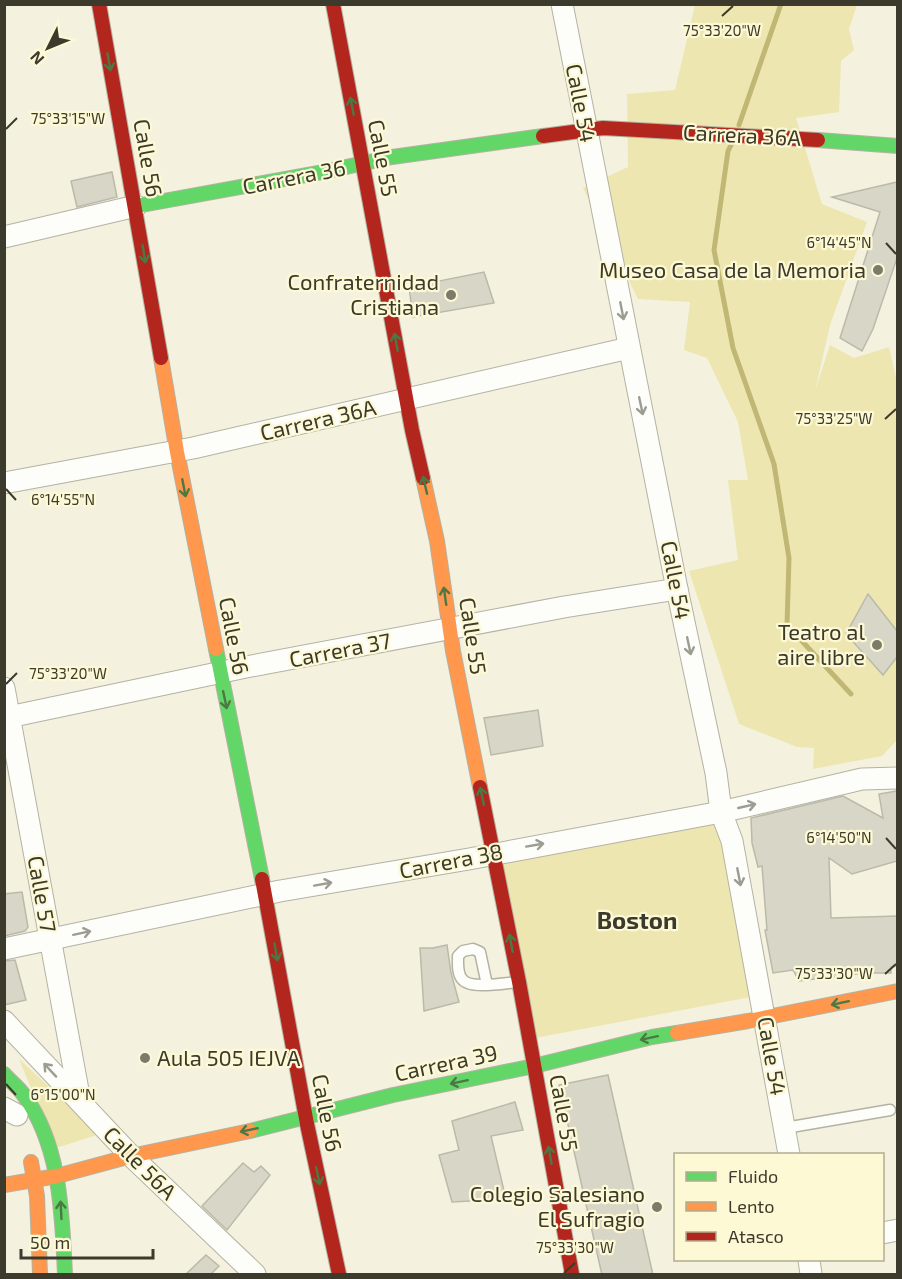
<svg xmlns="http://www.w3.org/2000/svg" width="902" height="1279" viewBox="0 0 902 1279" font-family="'Exo 2',sans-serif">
  <rect width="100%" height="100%" fill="#f4f2de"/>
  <!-- green -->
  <g fill="#ede6b0">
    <polygon points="695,5 857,5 849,29 854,50 841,61 839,112 796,118 822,204 867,222 830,325 815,391 830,345 854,358 889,347 897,382 897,631 868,595 846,633 883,675 897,657 897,740 882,756 813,769 814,748 797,747 739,724 689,571 738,560 728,480 748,480 738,422 707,358 684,350 690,302 638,299 583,188 628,167 627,94 675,90"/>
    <polygon points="721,815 756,996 535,1038 500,857"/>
    <polygon points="19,1059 100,1134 56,1148"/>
  </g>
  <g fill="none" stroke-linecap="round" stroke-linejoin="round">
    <!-- stream -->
    <g stroke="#c0b774" stroke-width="5">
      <polyline points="739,125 781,4"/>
      <polyline points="731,145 728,151 714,250 733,348 774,464 789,558 787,625 851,694"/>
    </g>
  </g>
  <!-- building -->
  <g fill="#d8d6c7" stroke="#bbbaaa" stroke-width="1.5">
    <polygon points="112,172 117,197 77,207 71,181"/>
    <polygon points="897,182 897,258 873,329 862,351 840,338 880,212 832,197"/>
    <polygon points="484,272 494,303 413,317 409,287"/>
    <polygon points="868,594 897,631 897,657 883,675 846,634"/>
    <polygon points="538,710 543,746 491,755 484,718"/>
    <polygon points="897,791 897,861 852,874 829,858 831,918 897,916 897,966 891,967 891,973 865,973 799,981 793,970 773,973 765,930 767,930 762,866 758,867 752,843 751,818 843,796 883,818 879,794"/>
    <polygon points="22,892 28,927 25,931 4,936 4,894"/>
    <polygon points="447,945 451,973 459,1002 424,1011 420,948 433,948"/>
    <polygon points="15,960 26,1000 4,1005 4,961"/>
    <polygon points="608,1075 653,1275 602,1275 559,1085"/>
    <polygon points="515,1102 523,1130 491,1136 506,1199 452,1202 439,1155 459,1150 452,1121"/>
    <polygon points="243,1163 254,1172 261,1166 270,1175 227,1230 202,1206"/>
    <polygon points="206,1255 219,1266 210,1275 185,1275"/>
  </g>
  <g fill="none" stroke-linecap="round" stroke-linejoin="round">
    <defs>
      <g id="lane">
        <path d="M 487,985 L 480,952 L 473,949 L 463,951 L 458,956 C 458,963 457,973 462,979 C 470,990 505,983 518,982"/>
        <polyline points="785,1128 890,1110"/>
      </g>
      <g id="street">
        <polyline points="562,4 677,589 716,773 721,812 732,841 789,1154"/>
        <polyline points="4,237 136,206"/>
        <polyline points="4,483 193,448 629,348"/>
        <polyline points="4,688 80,1101"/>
        <polyline points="4,718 246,667 564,607 677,589"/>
        <polyline points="4,949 280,891 469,859 721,812 862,779 898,778"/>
        <polyline points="4,1021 131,1156 255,1274"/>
        <polyline points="4,1108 17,1115"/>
        <polyline points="882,1233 898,1230"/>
        <polyline points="809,1260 811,1274"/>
      </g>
      <g id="fast">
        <polyline points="818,140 898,146"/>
        <polyline points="136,206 323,172 392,157 543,136"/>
        <polyline points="216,649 262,879"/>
        <path d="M 4,1074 C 10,1081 18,1087 23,1094 C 61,1145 62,1214 65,1274"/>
        <polyline points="250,1131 393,1095 534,1066 652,1037 677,1033"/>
      </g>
      <g id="slow">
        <polyline points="161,358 177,452 216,649"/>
        <polyline points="423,478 437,541 453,651 480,787"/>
        <polyline points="677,1033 748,1021 898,991"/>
        <polyline points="31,1162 37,1196 40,1274"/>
        <polyline points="4,1185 57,1176 131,1156 250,1131"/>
      </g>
      <g id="jam">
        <polyline points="99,4 161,358"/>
        <polyline points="333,4 412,430 423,478"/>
        <polyline points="543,136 603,128 818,140"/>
        <polyline points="480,787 519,982 572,1274"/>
        <polyline points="262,879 307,1124 339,1274"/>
      </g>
    </defs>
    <!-- lane casing -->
    <use href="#lane" stroke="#b4b2a3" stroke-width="13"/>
    <!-- street casing -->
    <use href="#street" stroke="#b4b2a3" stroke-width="23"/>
    <!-- fast casing -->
    <use href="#fast" stroke="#b4b2a3" stroke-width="16"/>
    <!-- slow casing -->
    <use href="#slow" stroke="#b4b2a3" stroke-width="16"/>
    <!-- jam casing -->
    <use href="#jam" stroke="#b4b2a3" stroke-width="16"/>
    <!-- lane -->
    <use href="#lane" stroke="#fdfdfa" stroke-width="10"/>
    <!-- street -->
    <use href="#street" stroke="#fdfdfa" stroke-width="21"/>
    <!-- fast -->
    <use href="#fast" stroke="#63d668" stroke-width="14"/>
    <!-- slow -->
    <use href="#slow" stroke="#ff974d" stroke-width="14"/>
    <!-- jam -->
    <use href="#jam" stroke="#b3261e" stroke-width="14"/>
  </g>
  <!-- one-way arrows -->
  <defs><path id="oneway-shaft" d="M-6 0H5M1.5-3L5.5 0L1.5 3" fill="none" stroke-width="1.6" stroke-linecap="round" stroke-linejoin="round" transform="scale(1.5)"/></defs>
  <g stroke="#4c7844">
    <use href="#oneway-shaft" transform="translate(109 62) rotate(80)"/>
    <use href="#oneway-shaft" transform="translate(352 106) rotate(-101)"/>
    <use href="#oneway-shaft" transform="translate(144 254) rotate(81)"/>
    <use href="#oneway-shaft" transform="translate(396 342) rotate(-101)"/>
    <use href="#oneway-shaft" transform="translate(425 485) rotate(-103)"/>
    <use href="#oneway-shaft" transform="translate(184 488) rotate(79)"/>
    <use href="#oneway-shaft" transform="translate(445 596) rotate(-98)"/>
    <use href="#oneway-shaft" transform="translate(225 700) rotate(78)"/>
    <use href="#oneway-shaft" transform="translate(482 796) rotate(-102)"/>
    <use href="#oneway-shaft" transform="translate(511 943) rotate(-101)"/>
    <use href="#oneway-shaft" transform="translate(276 952) rotate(80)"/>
    <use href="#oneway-shaft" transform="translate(840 1003) rotate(168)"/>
    <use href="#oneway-shaft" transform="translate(649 1038) rotate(168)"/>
    <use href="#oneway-shaft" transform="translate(459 1082) rotate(168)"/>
    <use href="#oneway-shaft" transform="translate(249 1130) rotate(168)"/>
    <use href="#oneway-shaft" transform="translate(550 1155) rotate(-100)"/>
    <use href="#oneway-shaft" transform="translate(318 1176) rotate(78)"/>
    <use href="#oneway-shaft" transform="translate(61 1210) rotate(-93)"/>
  </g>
  <g stroke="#9c9c93">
    <use href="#oneway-shaft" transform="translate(622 311) rotate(79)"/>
    <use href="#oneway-shaft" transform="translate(641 406) rotate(78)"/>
    <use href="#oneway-shaft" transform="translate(689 646) rotate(78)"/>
    <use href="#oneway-shaft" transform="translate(747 806) rotate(-13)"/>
    <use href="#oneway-shaft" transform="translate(535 845) rotate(-10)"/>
    <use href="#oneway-shaft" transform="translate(739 877) rotate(79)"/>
    <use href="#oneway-shaft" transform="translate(323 884) rotate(-10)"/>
    <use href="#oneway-shaft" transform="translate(82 933) rotate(-12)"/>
    <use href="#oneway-shaft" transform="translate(50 1070) rotate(-133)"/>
  </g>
  <!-- ticks -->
  <path fill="none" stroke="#3c3a2c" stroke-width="2" d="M 722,16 L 733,6M 6,129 L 17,118M 886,243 L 896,254M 885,419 L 896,409M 6,489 L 16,500M 6,684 L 17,673M 886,838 L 896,849M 885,974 L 896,964M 6,1084 L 16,1095M 564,1273 L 575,1263"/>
  <!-- markers -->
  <g fill="#7c7a6a" stroke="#fdf9d5" stroke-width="2">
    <circle cx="878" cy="270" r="6"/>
    <circle cx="451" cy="295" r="6"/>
    <circle cx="877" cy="645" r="6"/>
    <circle cx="145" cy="1058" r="6"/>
    <circle cx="657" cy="1207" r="6"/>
  </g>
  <g text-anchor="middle" stroke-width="4.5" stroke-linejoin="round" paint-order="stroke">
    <!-- street labels -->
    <g font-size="22" fill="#3c3a2c" stroke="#fdf9d5">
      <text transform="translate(581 103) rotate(79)" y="8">Calle 54</text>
      <text transform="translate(742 135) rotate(3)" y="8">Carrera 36A</text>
      <text transform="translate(148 158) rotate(80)" y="8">Calle 56</text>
      <text transform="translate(383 158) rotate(79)" y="8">Calle 55</text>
      <text transform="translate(294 177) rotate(-11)" y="8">Carrera 36</text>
      <text transform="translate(318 420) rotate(-13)" y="8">Carrera 36A</text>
      <text transform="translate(676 580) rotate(79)" y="8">Calle 54</text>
      <text transform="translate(234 636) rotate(79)" y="8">Calle 56</text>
      <text transform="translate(473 636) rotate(81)" y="8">Calle 55</text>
      <text transform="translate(340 650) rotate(-11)" y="8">Carrera 37</text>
      <text transform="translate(451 861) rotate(-11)" y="8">Carrera 38</text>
      <text transform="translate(42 894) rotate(80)" y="8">Calle 57</text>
      <text transform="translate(772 1056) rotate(80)" y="8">Calle 54</text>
      <text transform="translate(446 1063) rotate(-12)" y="8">Carrera 39</text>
      <text transform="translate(327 1113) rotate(79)" y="8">Calle 56</text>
      <text transform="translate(564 1113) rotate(80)" y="8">Calle 55</text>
      <text transform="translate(140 1163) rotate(45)" y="8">Calle 56A</text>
    </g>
    <!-- poi labels -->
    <g font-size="22" fill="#3c3a2c" stroke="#fdf9d5" text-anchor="end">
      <text x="866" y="278">Museo Casa de la Memoria</text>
      <text x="439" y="290">Confraternidad<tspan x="439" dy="25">Cristiana</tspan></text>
      <text x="865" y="640">Teatro al<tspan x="865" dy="25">aire libre</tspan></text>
      <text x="157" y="1066" text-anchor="start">Aula 505 IEJVA</text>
      <text x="645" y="1202">Colegio Salesiano<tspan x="645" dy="25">El Sufragio</tspan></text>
    </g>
    <!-- neighbourhood labels -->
    <g font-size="24" font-weight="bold" fill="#3c3a2c" stroke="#fdf9d5">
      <text x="637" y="929">Boston</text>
    </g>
  </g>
  <g font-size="15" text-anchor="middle" fill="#3c3a2c" stroke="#fdf9d5" stroke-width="4.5" stroke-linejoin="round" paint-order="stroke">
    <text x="722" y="36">75°33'20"W</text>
    <text x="68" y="124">75°33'15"W</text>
    <text x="839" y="248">6°14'45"N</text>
    <text x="834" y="424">75°33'25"W</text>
    <text x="63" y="505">6°14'55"N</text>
    <text x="68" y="679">75°33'20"W</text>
    <text x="839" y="843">6°14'50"N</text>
    <text x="834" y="979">75°33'30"W</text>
    <text x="63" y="1100">6°15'00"N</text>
    <text x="575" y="1253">75°33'30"W</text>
  </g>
  <!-- border -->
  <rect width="902" height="1279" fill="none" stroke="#3c3a2c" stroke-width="12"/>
  <!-- legend -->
  <rect x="674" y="1153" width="210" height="108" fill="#fdf9d5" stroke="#b0ad91" stroke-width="1.5"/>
  <rect x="686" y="1172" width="30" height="9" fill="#63d668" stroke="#b0ad91" stroke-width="1.5"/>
  <text x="728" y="1183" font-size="18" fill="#3c3a2c">Fluido</text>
  <rect x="686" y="1202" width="30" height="9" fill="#ff974d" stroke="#b0ad91" stroke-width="1.5"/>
  <text x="728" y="1213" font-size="18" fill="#3c3a2c">Lento</text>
  <rect x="686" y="1232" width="30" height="9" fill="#b3261e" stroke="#b0ad91" stroke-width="1.5"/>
  <text x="728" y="1243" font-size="18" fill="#3c3a2c">Atasco</text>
  <!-- north arrow -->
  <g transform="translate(48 48) rotate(227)" stroke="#fdf9d5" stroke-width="4.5" paint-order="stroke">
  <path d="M0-4.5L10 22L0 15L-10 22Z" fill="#3c3a2c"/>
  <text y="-9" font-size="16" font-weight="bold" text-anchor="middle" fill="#3c3a2c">N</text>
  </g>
  <!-- scale -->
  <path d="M21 1249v9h132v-9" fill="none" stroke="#3c3a2c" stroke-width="3"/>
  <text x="30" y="1249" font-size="18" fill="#3c3a2c" stroke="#fdf9d5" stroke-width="4.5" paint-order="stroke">50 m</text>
</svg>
